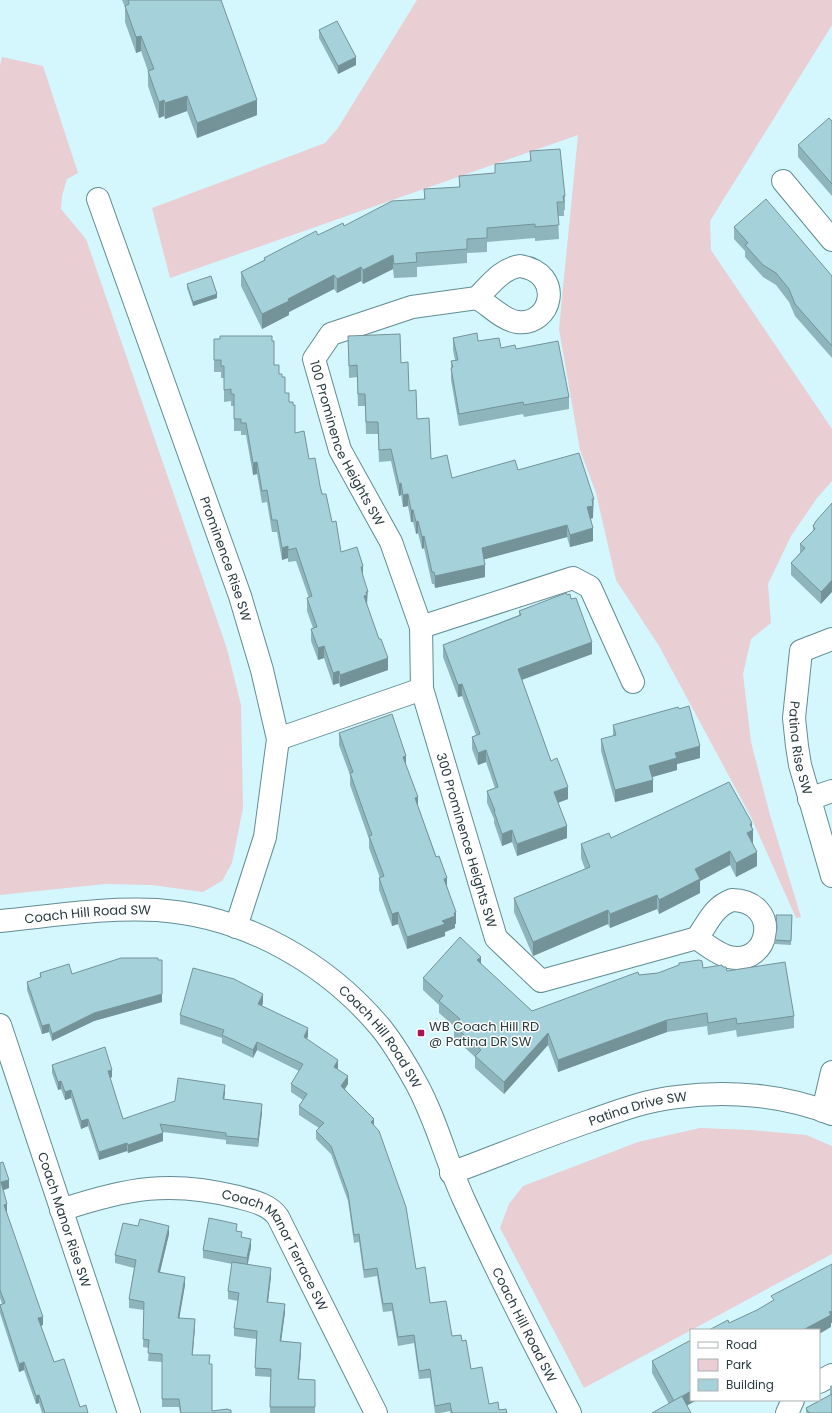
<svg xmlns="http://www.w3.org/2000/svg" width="832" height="1413" viewBox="0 0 832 1413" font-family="Poppins,sans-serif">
  <rect width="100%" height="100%" fill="#d3f7fd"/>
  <!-- green -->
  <g fill="#e9ced3">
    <polygon points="417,0 832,0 832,25 710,221 711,250 832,429 832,481 817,498 791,536 768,584 771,623 751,639 743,674 751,742 770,815 801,917 796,918 751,817 659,646 616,580 596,493 580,450 559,329 578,135 170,278 152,208 325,143 338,128"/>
    <polygon points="2,57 43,66 78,173 67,179 62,196 61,209 86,239 227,649 241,705 243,808 232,863 222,881 203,892 152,885 105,884 0,895 0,66"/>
    <polygon points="700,1128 751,1130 806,1135 832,1146 832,1254 584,1388 500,1228 509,1204 523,1186 638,1142"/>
  </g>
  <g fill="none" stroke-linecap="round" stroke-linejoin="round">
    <defs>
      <g id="minor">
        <polyline points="783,181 832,240"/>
        <path id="s1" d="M 98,199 L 240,596 L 262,670 L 278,739 L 265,837 L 236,927"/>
        <path d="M 520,266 C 565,273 552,327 517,322 C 503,320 489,305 477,298 C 490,285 501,269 520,266 Z"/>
        <path id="s2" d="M 477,298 L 412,307 L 331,334 L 314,359 L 340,450 L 391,542 L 421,627 L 422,689 L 496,938 L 541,981 L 697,938"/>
        <polyline points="421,627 573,578 590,587 633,682"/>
        <path id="s3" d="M 832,639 L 801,651 L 794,718 L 797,746 L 800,765 L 832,876"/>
        <polyline points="278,739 422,689"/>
        <polyline points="809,799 832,791"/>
        <path d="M 732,900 C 782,901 771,967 729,957 C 718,954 706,945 697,938 C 708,923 713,907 732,900 Z"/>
        <path id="s4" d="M 0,921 C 52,916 105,907 157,910 C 244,916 326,962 381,1028 C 394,1044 405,1063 415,1081 C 436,1118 446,1161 464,1200 C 497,1272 533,1342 570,1413"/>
        <path id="s5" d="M 0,1025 L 129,1413"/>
        <polyline points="823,1111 832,1072"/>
        <path id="s6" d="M 451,1173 C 497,1156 543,1137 590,1121 C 618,1111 647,1100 677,1097 C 729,1090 784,1095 832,1114"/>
        <path id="s7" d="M 61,1210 C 127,1188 170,1180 238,1197 C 252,1201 269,1204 278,1217 L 376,1413"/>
        <polyline points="819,1382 832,1375"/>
        <polyline points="787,1413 793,1400"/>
      </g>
    </defs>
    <!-- minor casing -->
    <use href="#minor" stroke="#618c93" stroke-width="24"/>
    <!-- minor -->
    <use href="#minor" stroke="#fff" stroke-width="22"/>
  </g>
  <!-- wall -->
  <g fill="#8eb5bb">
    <polygon points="122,0 221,0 257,115 197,138 187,111 165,119 164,116 159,118 148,86 148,71 141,51 136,53 125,22 125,7"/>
    <polygon points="319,30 356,65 338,74 319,38"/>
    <polygon points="832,121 832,196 798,157 798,145"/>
    <polygon points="530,151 565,196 565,210 564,210 564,216 558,216 559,239 535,241 535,238 487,242 487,252 467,253 467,263 417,267 417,277 394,278 393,269 363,284 361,281 337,293 334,289 289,312 289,315 262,329 241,286 241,272 264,260 264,258 318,235 344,226 424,199 424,189 459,187 459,176 495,173 495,164 530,161"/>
    <polygon points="734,227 832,276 832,358 795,316 789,302 776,285 763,277 745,257 745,251 734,239"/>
    <polygon points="187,284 217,298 193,306 187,288"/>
    <polygon points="348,336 401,363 417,419 431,459 452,478 518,470 594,499 593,518 591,519 593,541 570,547 567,537 484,559 485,577 435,588 434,584 432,584 424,548 422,549 418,533 416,534 413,522 411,522 408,506 403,507 401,495 399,496 391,461 379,462 378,434 366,434 365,406 358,406 357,377 349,378"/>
    <polygon points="453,338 478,341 501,348 516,349 569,397 569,409 524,417 523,414 459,426 451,380 451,361 455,360 453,350"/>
    <polygon points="214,339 274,365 279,374 285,393 289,402 295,433 309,459 320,486 332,522 341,552 363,578 368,592 367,606 388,670 340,687 339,683 333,685 324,658 318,660 311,641 311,629 313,628 307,611 307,598 309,598 296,561 288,562 288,558 282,560 277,532 272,532 267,502 262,503 257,474 253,475 246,435 241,435 241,431 234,431 234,406 231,406 231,401 224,402 224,378 221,378 221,372 214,372"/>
    <polygon points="832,503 821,604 791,575 791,563 800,553 800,544 813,532 813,526"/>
    <polygon points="519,611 592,654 522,680 551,761 568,799 558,803 567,838 517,856 512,842 502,846 494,823 494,819 487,803 487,791 495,788 486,762 478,765 472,749 472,737 476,735 462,696 458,697 443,657 443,645 519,615"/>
    <polygon points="613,725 700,758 677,764 677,770 652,777 653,792 615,802 601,751 601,739 613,736"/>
    <polygon points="339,733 406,765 418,806 447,886 456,924 455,924 455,928 445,932 445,936 407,949 398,924 392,926 379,890 379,878 380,878 369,848 369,839 350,785 350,775 339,745"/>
    <polygon points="752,828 753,844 757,866 736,877 730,865 700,881 700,893 659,914 657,909 610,928 608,924 533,956 514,912 514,898 585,869 581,858 581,844 611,838"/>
    <polygon points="776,915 792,915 791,945 775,944 775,940 777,929"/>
    <polygon points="481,964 532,1011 639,975 703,968 723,967 727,971 794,1016 794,1028 737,1037 736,1030 708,1035 707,1026 667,1032 558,1072 548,1045 504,1094 475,1068 475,1057 454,1038 454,1026 439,1013 439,1005 423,990 423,978"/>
    <polygon points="40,973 72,974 162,1002 94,1021 52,1041 49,1032 42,1034 27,990 27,982 40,978"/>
    <polygon points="263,1003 262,1006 308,1036 307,1039 338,1068 337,1069 348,1084 345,1089 374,1126 416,1269 430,1303 452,1336 462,1341 471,1369 489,1404 499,1410 507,1413 450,1413 450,1411 441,1413 435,1413 430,1378 419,1379 414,1343 398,1346 392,1311 383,1312 377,1276 364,1278 359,1242 354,1243 348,1201 331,1154 316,1139 316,1131 319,1128 299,1115 299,1106 303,1100 291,1092 291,1084 299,1071 257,1050 253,1058 222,1043 222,1038 180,1024 180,1015"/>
    <polygon points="52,1065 112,1077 110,1078 123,1119 225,1093 224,1099 262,1112 258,1147 226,1144 226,1140 163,1132 163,1141 128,1153 127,1151 99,1160 88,1126 81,1129 71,1098 65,1100 61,1089 58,1090 52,1073"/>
    <polygon points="0,1163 9,1188 3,1190 6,1212 43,1325 41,1326 54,1362 80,1407 88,1413 42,1413 39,1403 36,1404 24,1370 19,1372 0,1313 0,1304 2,1304 0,1298"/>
    <polygon points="237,1231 242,1237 251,1247 248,1264 271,1276 268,1302 285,1312 281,1341 301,1351 299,1379 315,1380 315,1413 270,1413 271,1377 255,1376 256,1339 234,1336 234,1328 238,1301 228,1299 228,1291 232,1264 203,1258 203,1250"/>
    <polygon points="169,1234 160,1272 185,1285 179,1318 195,1327 192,1355 210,1364 212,1411 228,1410 231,1413 180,1413 179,1407 162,1407 162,1362 148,1361 149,1348 143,1347 144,1310 129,1308 129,1299 134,1268 115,1263 115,1255"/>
    <polygon points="652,1361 687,1405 669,1404 652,1373"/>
    <polygon points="832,1385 832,1413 806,1413 806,1408 830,1395 830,1386"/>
  </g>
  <!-- shaded-wall -->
  <g fill="#749399">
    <polygon points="141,36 141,51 136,53 136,37"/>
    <polygon points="356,57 356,65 338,74 338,66"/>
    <polygon points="187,96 187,111 165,119 165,103"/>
    <polygon points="164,100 164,116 159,118 159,102"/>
    <polygon points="257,100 257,115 197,138 197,123"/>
    <polygon points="393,255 393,269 363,284 363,270"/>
    <polygon points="361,267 361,281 337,293 337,279"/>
    <polygon points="334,275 334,289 289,312 289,315 262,329 262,314 288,299"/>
    <polygon points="217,294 217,298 193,306 193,302"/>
    <polygon points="257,462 257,474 253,475 253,463"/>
    <polygon points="401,483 401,495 399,496 399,484"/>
    <polygon points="408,494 408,506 403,507 403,495"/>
    <polygon points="593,506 593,518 587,519 587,507"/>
    <rect x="411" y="510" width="2" height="12"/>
    <polygon points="418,521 418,533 416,534 416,522"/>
    <polygon points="567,525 567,537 482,560 482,548"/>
    <polygon points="593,528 593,541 570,547 570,535"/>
    <polygon points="424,536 424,548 422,549 422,537"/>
    <polygon points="288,546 288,558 282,560 282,548"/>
    <polygon points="485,565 485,577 435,588 435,576"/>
    <polygon points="363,566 363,578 361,567"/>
    <polygon points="832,580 832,592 821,604 821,592"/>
    <polygon points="367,595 367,607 364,596"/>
    <polygon points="592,642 592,654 518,681 518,669"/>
    <polygon points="324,646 324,658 318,660 318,648"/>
    <polygon points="388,658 388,670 340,687 340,675"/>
    <polygon points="339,671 339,683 333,685 333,673"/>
    <polygon points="462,684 462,696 458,697 458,685"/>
    <polygon points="700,746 700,758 677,764 677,770 649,778 649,766 675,753"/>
    <polygon points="486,750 486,762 478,765 478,753"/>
    <polygon points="406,756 406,768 403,757"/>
    <polygon points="653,780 653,792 615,802 615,790"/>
    <polygon points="568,787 568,799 554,804 554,792"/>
    <polygon points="418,797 418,809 415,798"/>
    <polygon points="752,823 752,830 753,830 753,844 747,833 750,824"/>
    <polygon points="567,826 567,838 517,856 517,844"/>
    <polygon points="512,830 512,842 502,846 502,834"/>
    <polygon points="730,851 730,865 700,881 700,893 659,914 659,900 695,869"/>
    <polygon points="757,852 757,866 736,877 736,863"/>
    <polygon points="447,878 447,890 444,879"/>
    <polygon points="657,895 657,909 610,928 610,914"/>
    <polygon points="608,910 608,924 533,956 533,942"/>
    <polygon points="398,912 398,924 392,926 392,914"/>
    <polygon points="456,912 456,924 455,924 455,928 445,932 445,936 407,949 407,937 442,921"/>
    <polygon points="481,957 481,969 477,960"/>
    <polygon points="162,994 162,1002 94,1021 52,1041 52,1034 94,1013"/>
    <polygon points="263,994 263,1003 258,1012 258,1004"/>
    <polygon points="667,1020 667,1032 558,1072 558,1060"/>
    <polygon points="49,1024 49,1032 42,1034 42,1026"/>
    <polygon points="308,1028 308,1036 304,1046 304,1037"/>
    <polygon points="548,1033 548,1045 504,1094 504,1082"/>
    <polygon points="257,1042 257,1050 253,1058 253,1050"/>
    <polygon points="338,1060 338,1068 334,1075 334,1067"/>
    <polygon points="112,1070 112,1077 108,1079 108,1071"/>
    <polygon points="348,1076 348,1084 341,1094 341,1086"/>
    <polygon points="61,1081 61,1089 58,1090 58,1082"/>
    <polygon points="225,1085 225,1093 223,1107 223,1099"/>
    <polygon points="71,1090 71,1098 65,1100 65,1092"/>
    <polygon points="262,1104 262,1112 258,1147 258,1139"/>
    <polygon points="88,1119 88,1126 81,1129 81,1121"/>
    <polygon points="374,1119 374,1127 371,1122"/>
    <polygon points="163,1133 163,1141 128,1153 128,1145"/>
    <polygon points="127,1143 127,1151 99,1160 99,1152"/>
    <polygon points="9,1180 9,1188 1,1191 1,1182"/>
    <polygon points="7,1204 7,1212 4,1213 4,1205"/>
    <polygon points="169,1226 169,1234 158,1280 158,1272"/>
    <polygon points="251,1239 251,1247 247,1266 247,1258"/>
    <polygon points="271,1268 271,1276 267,1310 267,1302"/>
    <polygon points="185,1277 185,1285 178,1326 178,1318"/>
    <polygon points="285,1304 285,1312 280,1350 280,1341"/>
    <polygon points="832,1311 832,1323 831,1323 831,1327 819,1334 819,1330 803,1330"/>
    <polygon points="43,1317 43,1325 38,1326 38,1318"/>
    <polygon points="195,1319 195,1327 192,1364 192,1355"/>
    <polygon points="301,1343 301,1351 298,1388 298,1379"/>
    <polygon points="24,1362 24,1370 19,1372 19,1364"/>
    <polygon points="691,1391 691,1400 697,1400 674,1413 674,1401"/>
    <polygon points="39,1395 39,1403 36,1404 36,1396"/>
  </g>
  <!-- building -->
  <g fill="#a5d2da" stroke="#749399">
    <polygon points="128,0 221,0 257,100 197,123 187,96 165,103 164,100 159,102 148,71 154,69 141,36 136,37 125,6 129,4"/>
    <polygon points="337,21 356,57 338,66 319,30"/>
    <polygon points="829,118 832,121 832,184 798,145"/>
    <polygon points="560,149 565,196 563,196 564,202 557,202 559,225 535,227 535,224 487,228 487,238 467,239 467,249 416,253 417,262 394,264 393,255 363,270 361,267 337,279 334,275 288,299 289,301 262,314 241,272 265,260 264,258 316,231 318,235 343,223 344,226 392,201 425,199 424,189 460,187 459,176 495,173 495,164 531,161 530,151"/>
    <polygon points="766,199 832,276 832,346 795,304 789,289 776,273 763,265 745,245 748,243 734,227"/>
    <polygon points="211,276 217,294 193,302 187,284"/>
    <polygon points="477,333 478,341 499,338 501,348 515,345 516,349 558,341 569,397 524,405 523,402 459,414 451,368 453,367 451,361 458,360 453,338"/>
    <polygon points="400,334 401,363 408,362 409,391 416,390 417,419 429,418 431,459 447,455 452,478 515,460 518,470 579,453 594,499 592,499 593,506 587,507 593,528 570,535 567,525 482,548 485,565 435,576 434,572 432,572 424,536 422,537 418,521 416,522 413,510 411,510 408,494 403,495 401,483 399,484 391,449 379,450 378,422 366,422 365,394 358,394 357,365 349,366 348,336"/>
    <polygon points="220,336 272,336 272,341 274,341 274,365 279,365 279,374 282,374 282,377 285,377 285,393 289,393 289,402 293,402 293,405 295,405 295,433 304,431 309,459 315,458 320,486 322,494 326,494 332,522 336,521 341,552 357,547 363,566 361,567 363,576 368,592 366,592 367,595 364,596 379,639 381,639 388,658 340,675 339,671 333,673 324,646 318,648 311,629 317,627 307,598 312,596 296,548 288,550 288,546 282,548 277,520 272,520 267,490 262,491 257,462 253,463 246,423 241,423 241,419 234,419 234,394 231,394 231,389 224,390 224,366 221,366 221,360 214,360 214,339 220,339"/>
    <polygon points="832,503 832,580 821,592 791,563 805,548 800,544 815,529 813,526 816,521"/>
    <polygon points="566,593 567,595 570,594 571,599 576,598 592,642 518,669 551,761 557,758 568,787 554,792 567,826 517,844 512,830 502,834 494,811 495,811 487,791 498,787 486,750 478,753 472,737 480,734 462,684 458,685 443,645 521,615 519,611"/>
    <polygon points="689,706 700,746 675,753 677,758 649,766 653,780 615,790 601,739 616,735 613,725 678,707 679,709"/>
    <polygon points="392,714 406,756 403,757 418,797 415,798 436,857 439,856 447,878 444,879 456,912 454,913 455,916 442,921 445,924 407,937 398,912 392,914 379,878 384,876 369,836 372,835 350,773 353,772 339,733"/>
    <polygon points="729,782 752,823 750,824 753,830 747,833 757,852 736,863 730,851 695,869 700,879 659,900 657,895 610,914 608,910 533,942 514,898 590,867 581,844 609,833 611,838"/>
    <polygon points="776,915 792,915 791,941 775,940 777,928"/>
    <polygon points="460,937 481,957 477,960 532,1011 638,972 639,975 658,973 679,965 679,963 699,960 702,961 703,968 722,965 723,967 726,967 727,971 785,962 794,1016 737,1024 736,1018 708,1023 707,1013 667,1020 558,1060 548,1033 504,1082 475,1056 481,1050 454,1026 460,1019 439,1001 443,996 423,978"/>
    <polygon points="121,958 158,958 158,960 162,960 162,994 94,1013 52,1034 49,1024 42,1026 27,982 41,977 40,973 69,964 72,974"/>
    <polygon points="193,968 234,979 263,994 258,1004 308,1028 304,1037 338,1060 334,1067 348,1076 341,1086 374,1119 371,1122 379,1131 406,1207 416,1269 425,1267 430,1303 446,1301 452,1336 461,1335 462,1341 466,1340 471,1369 482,1367 489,1404 498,1402 499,1410 506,1409 507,1413 452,1413 450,1403 435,1406 430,1369 419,1371 414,1335 398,1337 392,1303 383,1304 377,1268 364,1270 359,1234 354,1235 348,1193 331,1146 316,1131 324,1123 299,1106 307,1094 291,1084 303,1064 257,1042 253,1050 222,1035 224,1030 180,1015"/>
    <polygon points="105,1047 112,1070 108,1071 123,1119 175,1101 178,1078 225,1085 223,1099 262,1104 258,1139 226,1136 226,1133 160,1124 163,1133 128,1145 127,1143 99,1152 88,1119 81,1121 71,1090 65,1092 61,1081 58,1082 52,1065"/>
    <polygon points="3,1162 9,1180 1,1182 7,1204 4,1205 43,1317 38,1318 54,1362 64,1359 80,1407 86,1405 88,1413 45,1413 39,1395 36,1396 24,1362 19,1364 0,1305 5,1303 0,1290 0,1163"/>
    <polygon points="209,1218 237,1224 236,1231 242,1232 241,1237 251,1239 247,1258 203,1250"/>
    <polygon points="140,1219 169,1226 158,1272 185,1277 178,1318 195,1319 192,1355 210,1355 209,1364 212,1364 212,1411 228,1409 228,1410 231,1410 231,1413 181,1413 179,1399 162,1399 162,1354 148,1353 149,1340 143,1339 144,1302 129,1299 136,1260 115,1255 123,1223 138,1226"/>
    <polygon points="232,1262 271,1268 267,1302 285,1304 280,1341 301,1343 298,1379 315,1380 315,1407 270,1407 271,1369 255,1368 257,1331 234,1328 239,1293 228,1291"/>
    <polygon points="832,1264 832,1311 829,1312 831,1315 803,1330 709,1330 728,1320 729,1323 757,1310 774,1300 771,1296"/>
    <polygon points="691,1340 691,1391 674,1401 652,1361"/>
    <polygon points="832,1394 832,1413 809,1413 806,1408"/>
    <polygon points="682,1396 691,1413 652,1413"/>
  </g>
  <!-- markers -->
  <rect fill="#a81651" stroke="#fff" stroke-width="1.5" x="417" y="1029" width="8" height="8" rx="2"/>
  <g text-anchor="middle" stroke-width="3" stroke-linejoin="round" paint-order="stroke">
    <!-- street labels -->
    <g font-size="13" fill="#283b3e" stroke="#fff">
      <text dy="5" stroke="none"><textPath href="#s2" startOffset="272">100 Prominence Heights SW</textPath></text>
      <text dy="5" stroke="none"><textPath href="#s1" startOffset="382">Prominence Rise SW</textPath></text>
      <text dy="5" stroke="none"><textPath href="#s3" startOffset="131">Patina Rise SW</textPath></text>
      <text dy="5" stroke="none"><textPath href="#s2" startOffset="691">300 Prominence Heights SW</textPath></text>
      <text dy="5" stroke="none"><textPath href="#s4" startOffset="88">Coach Hill Road SW</textPath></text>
      <text dy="5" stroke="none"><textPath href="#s4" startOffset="424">Coach Hill Road SW</textPath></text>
      <text dy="5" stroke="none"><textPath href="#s6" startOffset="198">Patina Drive SW</textPath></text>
      <text dy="5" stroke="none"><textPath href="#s5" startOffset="205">Coach Manor Rise SW</textPath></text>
      <text dy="5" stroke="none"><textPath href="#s7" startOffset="247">Coach Manor Terrace SW</textPath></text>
      <text dy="5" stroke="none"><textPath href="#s4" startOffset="748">Coach Hill Road SW</textPath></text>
    </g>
    <!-- poi labels -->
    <g font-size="13" fill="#283b3e" stroke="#fff" text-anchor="start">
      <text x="429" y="1031">WB Coach Hill RD<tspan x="429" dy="15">@ Patina DR SW</tspan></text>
    </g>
  </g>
  <!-- legend -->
  <rect x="690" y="1329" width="130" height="72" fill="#ffffff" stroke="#a9b1b2"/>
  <rect x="698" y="1342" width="20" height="6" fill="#ffffff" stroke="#a9b1b2"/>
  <text x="726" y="1349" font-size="12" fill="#283b3e">Road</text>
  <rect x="698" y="1359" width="20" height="12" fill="#e9ced3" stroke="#a9b1b2"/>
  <text x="726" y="1369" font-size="12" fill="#283b3e">Park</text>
  <rect x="698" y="1379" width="20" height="12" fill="#a5d2da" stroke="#a9b1b2"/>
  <text x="726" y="1389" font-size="12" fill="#283b3e">Building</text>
</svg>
